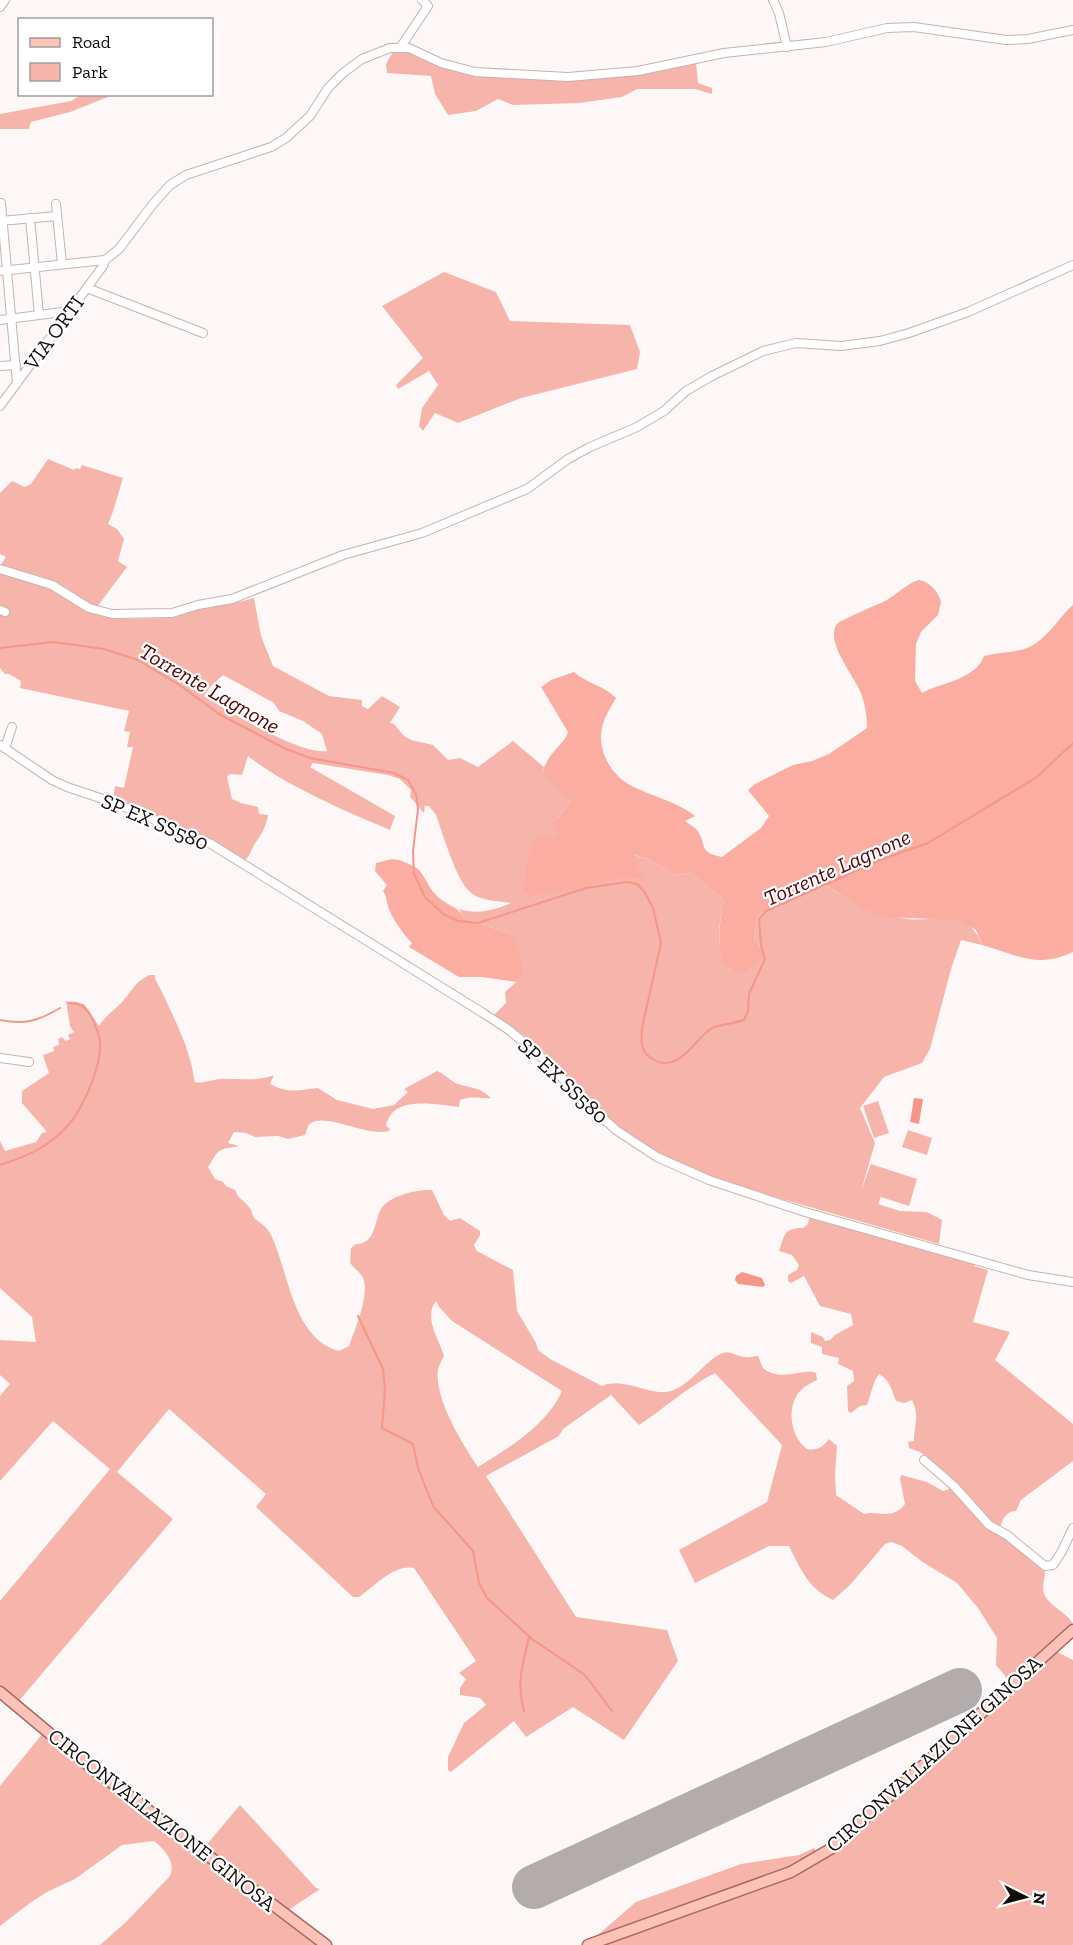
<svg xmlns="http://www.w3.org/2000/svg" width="1073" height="1945" viewBox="0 0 1073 1945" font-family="'Zilla Slab',serif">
  <rect width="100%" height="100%" fill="#fdf8f7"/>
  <!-- green -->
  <g fill="#f6b4aa" fill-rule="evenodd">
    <polygon points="394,50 404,50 459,73 554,80 696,62 698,83 712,88 712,94 695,89 637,89 622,97 579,103 513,105 498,99 476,111 448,115 435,94 431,76 387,73 386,64"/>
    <polygon points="81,95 113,95 70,112 31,122 29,129 0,129 0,114 71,101"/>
    <polygon points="444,272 496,292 510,321 630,325 640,352 637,369 521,398 458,423 435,413 423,431 419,426 422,408 438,385 429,371 398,389 396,385 423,358 382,306"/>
    <path d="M 48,459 L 74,470 L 76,468 L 80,469 L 82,465 L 123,478 C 118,494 115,508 108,524 L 117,529 L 124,539 L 118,561 L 127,567 L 97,607 C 81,600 72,589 55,582 C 38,574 18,570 0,566 L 6,557 L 0,554 L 0,493 L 12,481 L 25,487 L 31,484 Z"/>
    <path d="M 0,574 L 20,577 L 53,588 L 79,607 L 93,613 L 122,619 L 169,618 L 199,607 L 239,602 L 254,598 L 261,636 L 273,666 L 329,696 L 362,700 L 362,706 L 368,709 L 382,696 L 400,707 L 390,723 L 394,724 L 404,736 L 411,740 L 433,745 L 448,760 L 460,758 L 478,767 L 513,741 L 544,767 L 543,771 L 570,800 L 558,818 L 557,833 L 554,837 L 541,837 L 559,891 C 591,887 613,870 645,880 C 643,868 635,865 633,855 L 648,859 L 676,875 L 691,873 L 724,900 C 719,921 714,953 730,970 L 748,971 L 755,961 L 764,958 L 762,949 L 754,939 L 758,915 L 775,905 L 822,883 C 844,898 876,912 902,918 C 934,925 966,903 982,945 L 961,940 L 951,969 L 930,1049 L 922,1063 L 884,1077 L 860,1108 L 875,1143 L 861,1191 L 871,1164 L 917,1179 L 909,1206 L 881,1197 L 878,1204 L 900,1211 L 927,1212 L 942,1220 L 939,1244 L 702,1176 L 638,1144 L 590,1102 L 536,1044 L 494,1015 L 506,1003 L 505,992 L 522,977 L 511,934 L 464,918 L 459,909 C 477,915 494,910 511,903 C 498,901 480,901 470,892 C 456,880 443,834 436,815 L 429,806 L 425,806 L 424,813 L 410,797 L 411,790 L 400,779 L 388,775 L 313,763 L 310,767 L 395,816 L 390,830 C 345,811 286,786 248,756 L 242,775 L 230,774 L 227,777 L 232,799 L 241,803 L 258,807 L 259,814 L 268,815 C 266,827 262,833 256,842 C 250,850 251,857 242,862 L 188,830 L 113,799 L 115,786 L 124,788 L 133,747 L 127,747 L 130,732 L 124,731 L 129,711 L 20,688 L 21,681 L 9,674 L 5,674 L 0,668 ZM 223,675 L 274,703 L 279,711 L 303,721 L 322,734 L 327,751 C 300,755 228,711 204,696 L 210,687 Z"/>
    <path d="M 149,975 L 155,975 C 155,982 159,985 162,992 C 172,1014 185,1039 191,1063 C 193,1070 193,1076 195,1082 C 203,1084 210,1080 219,1079 C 237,1078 257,1082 274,1075 L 270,1084 C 290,1094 298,1090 318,1088 L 337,1100 L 373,1109 L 394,1105 L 408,1092 L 404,1089 L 437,1071 C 445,1074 450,1081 458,1084 C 472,1089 479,1086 491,1098 C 478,1099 474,1095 460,1100 L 459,1107 C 437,1105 392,1094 386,1126 L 390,1129 L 389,1131 C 366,1137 328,1113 311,1123 C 307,1125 307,1131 305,1135 L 288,1139 L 278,1136 L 255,1137 L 246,1133 L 234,1132 L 228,1143 L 239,1146 C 233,1148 229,1147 224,1149 C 215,1151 213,1161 208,1167 L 215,1179 L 223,1182 L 226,1186 L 235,1190 C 240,1201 242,1198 249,1207 C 253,1211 251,1215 255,1219 C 262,1224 267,1227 271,1235 C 289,1272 292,1338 339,1351 L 349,1346 C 355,1329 370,1295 363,1278 C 360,1272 354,1268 350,1263 L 351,1248 L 356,1244 C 376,1244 374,1221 381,1209 C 389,1195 419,1189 432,1190 L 444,1215 L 450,1221 L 460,1218 L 480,1231 L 480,1235 L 474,1245 L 477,1251 L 513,1270 L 517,1311 L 536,1343 L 538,1350 L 550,1359 L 602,1386 C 623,1377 646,1394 666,1392 C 689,1389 704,1360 723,1353 C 731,1350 737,1357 745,1357 C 749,1358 754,1356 758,1356 C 760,1359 761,1366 764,1369 C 782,1382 802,1368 816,1373 L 817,1380 C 811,1383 805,1386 800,1391 C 786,1407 790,1436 807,1449 C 817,1451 823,1447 829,1439 L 837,1446 L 835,1475 L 836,1495 L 864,1514 C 878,1510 892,1521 905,1504 L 900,1479 L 901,1475 L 927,1482 L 943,1491 L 949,1489 L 942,1478 L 944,1471 L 920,1452 L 909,1448 L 908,1442 L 914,1441 C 914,1424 920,1417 912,1400 L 904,1403 L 896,1401 C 892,1391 890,1380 879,1374 L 875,1380 L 867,1405 L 860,1406 L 851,1413 L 848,1411 L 847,1386 L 854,1381 L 853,1371 L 838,1364 L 839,1358 L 822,1354 L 822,1347 L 811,1343 L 811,1332 L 823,1337 L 825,1341 L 830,1340 L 835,1335 L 853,1325 L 851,1314 L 820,1306 L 804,1276 L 791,1283 L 788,1281 L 788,1275 L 797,1270 L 799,1265 L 792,1255 L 779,1251 C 785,1234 784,1228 803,1228 L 808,1224 L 809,1218 L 974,1263 L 974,1266 L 988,1270 L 973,1322 L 1010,1332 L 995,1360 L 1073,1424 L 1073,1461 L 1021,1500 L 1016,1511 C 1006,1511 1002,1520 1000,1528 L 1032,1556 L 1045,1572 C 1045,1578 1043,1582 1043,1587 C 1042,1604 1067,1611 1073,1624 L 1008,1684 L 1006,1677 L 996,1665 L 997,1638 L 978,1608 L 957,1583 L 921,1561 L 902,1546 L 891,1542 L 885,1544 L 850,1585 L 833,1600 C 809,1589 800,1569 789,1546 L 769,1546 L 695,1583 L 679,1550 L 767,1502 L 782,1445 L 715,1373 C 686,1388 666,1407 639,1425 L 611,1395 L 563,1429 L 559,1436 L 486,1476 L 576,1617 L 667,1630 L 678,1661 L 624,1740 L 573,1707 L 526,1737 L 514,1721 L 451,1772 L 448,1770 L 448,1757 L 464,1723 L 486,1705 L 480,1698 L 460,1695 L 460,1688 L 466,1679 L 459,1673 L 476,1661 L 414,1568 C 394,1564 375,1586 359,1597 L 353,1597 L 256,1507 L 266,1494 L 169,1409 L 117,1472 L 173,1519 L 18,1702 L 0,1687 L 0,1601 L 110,1469 L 53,1421 L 0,1481 L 0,1396 L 10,1384 L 0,1375 L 0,1340 L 36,1342 L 32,1317 L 0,1288 L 0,1141 L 5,1151 L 36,1142 L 42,1133 L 47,1132 L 22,1103 L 22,1091 L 49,1073 L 43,1055 L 54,1051 L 53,1047 L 59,1045 L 58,1039 L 62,1037 L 66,1041 L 70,1039 L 68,1035 L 74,1032 L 70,1026 L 66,1001 L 84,1004 L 99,1026 C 105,1016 115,1010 122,1002 C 133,990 133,984 149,975 ZM 436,1301 L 439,1307 L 452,1321 L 562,1391 C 546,1426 510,1447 478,1467 C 462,1443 434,1398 438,1369 C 439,1365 442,1360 444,1356 C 439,1339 423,1317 436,1301 Z"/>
    <polygon points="878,1101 889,1133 874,1138 863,1106"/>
    <polygon points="908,1130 932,1138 927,1155 902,1147"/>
    <polygon points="1053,1650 1073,1660 1073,1945 602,1945 806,1866"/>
    <path d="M 43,1733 L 320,1945 L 100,1945 L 126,1922 L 170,1876 C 176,1862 165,1850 154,1841 L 122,1845 L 75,1879 L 47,1892 L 30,1903 L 0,1926 L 0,1786 Z"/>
    <polygon points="240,1805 316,1888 320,1889 290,1909 289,1914 203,1849"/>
    <polygon points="814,1848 817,1852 792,1867 592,1940 636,1902 741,1864 799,1855"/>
  </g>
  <!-- forest -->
  <g fill="#fbada2">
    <path d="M 919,580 C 930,582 938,591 941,602 L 938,615 L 921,632 L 916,644 L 915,681 L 922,693 C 942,682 975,680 984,656 C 998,652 1013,653 1027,648 C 1047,640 1058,618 1073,605 L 1073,952 C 1037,969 1018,955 982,945 L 976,930 L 959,920 L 884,917 L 868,911 L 822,883 L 775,905 L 758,915 L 754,939 L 764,952 L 764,958 L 755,962 L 748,971 C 742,971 735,972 729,969 C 714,958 720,915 724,900 L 691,873 L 676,875 L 648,859 L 634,855 C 634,862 643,869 646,881 C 617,872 604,883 578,889 C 563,892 547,893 532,896 L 523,891 L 528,858 L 538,837 L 554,837 L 557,833 L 554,832 L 552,828 L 570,800 L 557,789 L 543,771 C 548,752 565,744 568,732 L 541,687 L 551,680 L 574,672 C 587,684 604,685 616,698 C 611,707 604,717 602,728 C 597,750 611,776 632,786 C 653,797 676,801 695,816 L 685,821 C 689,824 695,827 697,830 C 708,845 697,852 722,857 L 761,828 L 769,816 L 748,790 L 755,784 L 793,765 L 812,761 L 829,754 L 867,728 C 867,716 865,702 860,691 C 854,676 824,640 837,624 C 839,621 876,605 883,602 C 896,596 905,584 919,580 Z"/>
    <path d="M 392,859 C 401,860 412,864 419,870 C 425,876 429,889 438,897 C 449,907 457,905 464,918 L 511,934 L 520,951 L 522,977 L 516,982 L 482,977 L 459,977 L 409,947 L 412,943 C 404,935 391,917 388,906 C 386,900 387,897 383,891 L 387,885 L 375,871 L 376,863 Z"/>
  </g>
  <!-- water -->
  <g fill="#f59688">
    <polygon points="914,1098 923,1099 919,1124 910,1122"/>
    <polygon points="742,1272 762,1278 765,1285 763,1287 738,1284 735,1280 736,1276"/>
  </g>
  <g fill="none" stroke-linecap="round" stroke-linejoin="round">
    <!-- stream -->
    <g stroke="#f59688" stroke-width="2">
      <path d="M 0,648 L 53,642 L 104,649 L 138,660 L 181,686 L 219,714 L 284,748 L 310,758 L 394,773 L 408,780 L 416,794 L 418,809 L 413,851 L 414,874 L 425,897 L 443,914 L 458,921 L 478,923 L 586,888 L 627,882 L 637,884 L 644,891 L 653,908 L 661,943 L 642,1028 C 641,1039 640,1051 651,1058 C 678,1077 695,1038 712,1028 C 718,1025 736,1023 744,1020 L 748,1011 L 749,994 L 765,959 L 761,945 L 759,919 L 766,911 L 880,860 L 928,843 L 1037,777 L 1073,743"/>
      <path d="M 0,1020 C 25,1025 38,1021 60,1008"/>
      <path d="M 0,1165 C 28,1156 51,1146 70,1123 C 84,1106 102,1064 100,1042 C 99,1033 95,1024 91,1016 C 86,1007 79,1002 69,1003"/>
      <polyline points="358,1316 383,1369 385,1390 382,1428 413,1444 418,1468 433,1506 473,1551 479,1583 487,1598 532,1639 585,1675 612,1711"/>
      <path d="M 524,1711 C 516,1679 523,1667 529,1636"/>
    </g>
    <!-- runway -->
    <polyline stroke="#b2acac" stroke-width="44" points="534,1887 960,1690"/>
    <defs>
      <g id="minor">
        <polyline points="773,0 779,13 787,47"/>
        <polyline points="0,7 5,0"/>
        <polyline points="400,48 428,6 422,0"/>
        <polyline points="1,203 17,383"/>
        <polyline points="56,204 62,264"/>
        <polyline points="30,218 39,315"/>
        <polyline points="0,221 57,216"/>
        <polyline points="0,271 105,260 119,249 153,204 170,185 186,175 271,147 286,138 310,116 328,88 343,73 362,59 390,48 409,48 441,63 475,72 568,77 638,71 724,53 826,42 887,28 914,27 1006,40 1028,39 1073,30"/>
        <polyline points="87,288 203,333"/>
        <polyline points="0,320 70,311"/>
        <polyline points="0,366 16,365"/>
        <polyline points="0,406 103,266 105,260"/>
        <polyline points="0,569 52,585 89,608 112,614 172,613 198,605 232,599 343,555 422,533 527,489 568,459 590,447 637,427 664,411 686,391 712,376 763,351 796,343 841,346 880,341 909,333 968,312 1073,265"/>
        <polyline points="0,610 5,612"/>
        <polyline points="0,745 52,780 67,787 115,803 211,844 483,1013 509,1030 548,1063 586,1103 616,1130 657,1157 709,1180 805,1212 1028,1275 1073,1282"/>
        <polyline points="5,748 12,727"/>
        <polyline points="0,1058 29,1062"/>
        <polyline points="924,1460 954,1486 989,1525 1007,1535 1045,1566 1053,1565 1061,1553 1073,1528"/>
      </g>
      <g id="major">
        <polyline points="0,1692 78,1757 326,1945"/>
        <polyline points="588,1945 791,1872 832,1848 1073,1630"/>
      </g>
    </defs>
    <!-- minor casing -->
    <use href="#minor" stroke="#c8b2af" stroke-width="10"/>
    <!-- major casing -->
    <use href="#major" stroke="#ab685e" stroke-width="13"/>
    <!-- minor -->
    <use href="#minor" stroke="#fff" stroke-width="8"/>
    <!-- major -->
    <use href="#major" stroke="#fec2b9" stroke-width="10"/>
  </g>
  <g text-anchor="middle" stroke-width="4.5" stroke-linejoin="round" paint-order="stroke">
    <!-- street labels -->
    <g font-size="21" fill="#130c0b" stroke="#fff">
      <text transform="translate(54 333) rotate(-54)" y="7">VIA ORTI</text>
      <text transform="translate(155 822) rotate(23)" y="7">SP EX SS580</text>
      <text transform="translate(563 1081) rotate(43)" y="7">SP EX SS580</text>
      <text transform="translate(934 1754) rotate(-42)" y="7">CIRCONVALLAZIONE GINOSA</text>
      <text transform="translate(162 1820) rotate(38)" y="7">CIRCONVALLAZIONE GINOSA</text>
    </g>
    <!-- water labels -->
    <g font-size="22" font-style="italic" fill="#5a0303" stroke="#fff">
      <text transform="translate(210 688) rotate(30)" y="8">Torrente Lagnone</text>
      <text transform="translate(837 867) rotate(-24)" y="8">Torrente Lagnone</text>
    </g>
  </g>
  <!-- legend -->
  <rect x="18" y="18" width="195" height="78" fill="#ffffff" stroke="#a19e9d" stroke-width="1.5"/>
  <rect x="30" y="38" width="30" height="9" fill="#fec2b9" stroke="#a19e9d" stroke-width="1.5"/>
  <text x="72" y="48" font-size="18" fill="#130c0b">Road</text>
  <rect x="30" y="63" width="30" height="18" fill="#f6b4aa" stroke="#a19e9d" stroke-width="1.5"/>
  <text x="72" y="78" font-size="18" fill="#130c0b">Park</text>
  <!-- north arrow -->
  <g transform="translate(1025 1897) rotate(96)" stroke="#ffffff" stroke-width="4.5" paint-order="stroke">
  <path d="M0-4.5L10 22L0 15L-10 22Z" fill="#130c0b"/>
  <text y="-9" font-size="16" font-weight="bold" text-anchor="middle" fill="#130c0b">N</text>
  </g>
</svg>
